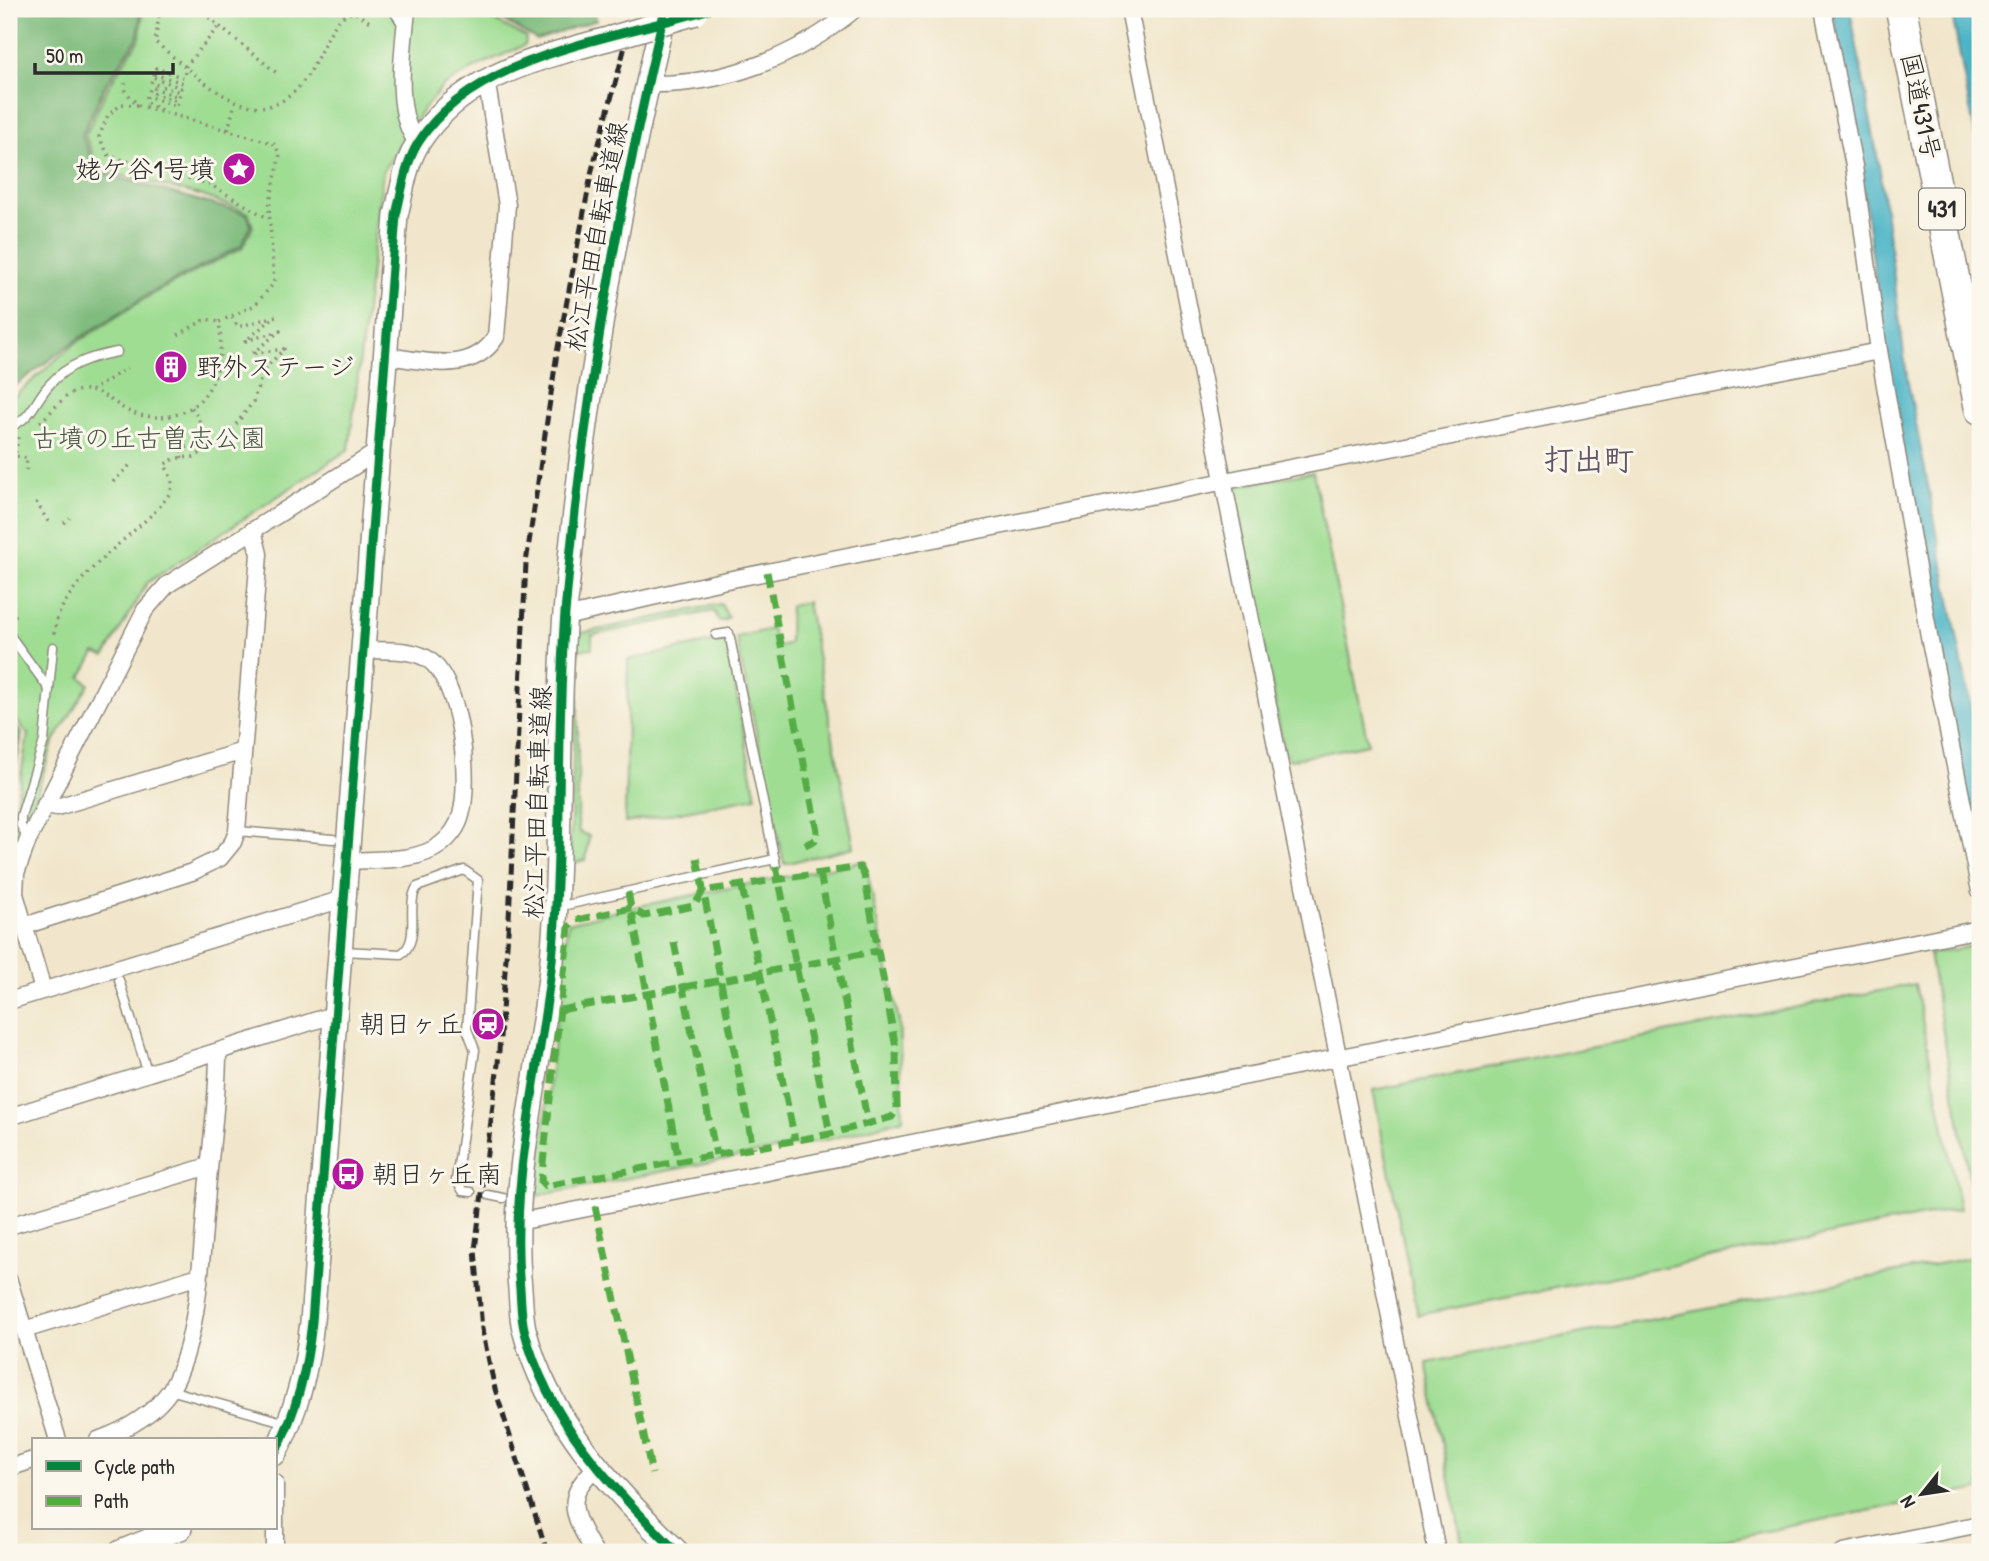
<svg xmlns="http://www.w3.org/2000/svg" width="1989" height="1561" viewBox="0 0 1989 1561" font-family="'Patrick Hand','Klee One',sans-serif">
  <rect width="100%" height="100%" fill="#fbf7ec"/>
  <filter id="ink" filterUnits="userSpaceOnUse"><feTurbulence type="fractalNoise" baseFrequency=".0143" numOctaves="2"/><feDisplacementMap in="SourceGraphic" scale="14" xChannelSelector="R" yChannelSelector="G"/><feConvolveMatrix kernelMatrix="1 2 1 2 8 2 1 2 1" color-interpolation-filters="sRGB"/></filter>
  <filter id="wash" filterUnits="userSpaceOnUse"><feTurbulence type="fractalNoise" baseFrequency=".00686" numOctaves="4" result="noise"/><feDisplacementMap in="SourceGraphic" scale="28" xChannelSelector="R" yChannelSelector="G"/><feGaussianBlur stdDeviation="1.57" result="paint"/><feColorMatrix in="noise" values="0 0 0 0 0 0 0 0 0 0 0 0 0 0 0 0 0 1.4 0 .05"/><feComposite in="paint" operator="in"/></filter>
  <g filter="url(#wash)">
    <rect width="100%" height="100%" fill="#f1e6cb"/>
    <!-- green -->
    <g fill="#9fdd93" stroke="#65845f" stroke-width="2">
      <polygon points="143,9 473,9 526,37 525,45 480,65 443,86 422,111 383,171 349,449 147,583 105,656 95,653 81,677 89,684 53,743 27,824 20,838 12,828 28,734 9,712 9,401 73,345 154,293 242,248 253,227 249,213 200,195 100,170 85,136 108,87 140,38"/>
      <polygon points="1313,472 1368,744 1290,760 1284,751 1235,493 1236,487"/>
      <polygon points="807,602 854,847 784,864 736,637 772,629 776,647 789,643 790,606"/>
      <polygon points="721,604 728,617 724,621 719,621 714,611 592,635 592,648 578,650 578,827 579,832 589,836 586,860 573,863 570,857 577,634"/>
      <polygon points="726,639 756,797 625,823 628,660"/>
      <polygon points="865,861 899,1021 903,1119 831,1139 536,1196 568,923 629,908"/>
      <polygon points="1974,946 1980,981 1980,1208 1975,1209 1929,954"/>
      <polygon points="1915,984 1960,1209 1418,1315 1373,1090"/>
      <polygon points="1969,1258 1980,1313 1980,1489 1658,1552 1464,1552 1427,1363"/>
    </g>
    <!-- forest -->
    <g fill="#7fbc7d" stroke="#557454" stroke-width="2">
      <polygon points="9,9 141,9 138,37 105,86 82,136 98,172 247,214 251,226 241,246 152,292 71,344 9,390"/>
      <polygon points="484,9 582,9 595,12 596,20 537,40"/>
      <polygon points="9,720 22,733 9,804"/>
    </g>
    <!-- water -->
    <g fill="#48b3c6" stroke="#3a6f78" stroke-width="2">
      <polygon points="1832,9 1850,9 1880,171 1907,377 1980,755 1980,860 1893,410 1855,127"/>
      <polygon points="1951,9 1980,9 1980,160 1976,140"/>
    </g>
  </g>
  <g filter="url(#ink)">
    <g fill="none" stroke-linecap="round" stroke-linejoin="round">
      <defs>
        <g id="lane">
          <polyline points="392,9 404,26"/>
          <path d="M 9,427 C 32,419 34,402 49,385 C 68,364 90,357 117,352"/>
          <polyline points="9,634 49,689"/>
          <polyline points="716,635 729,633 776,866"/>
          <polyline points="237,831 333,839"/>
          <polyline points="28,840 21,826 21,816 44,741 53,647"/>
          <polyline points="557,907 775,859"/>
          <path d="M 343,951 L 401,954 C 422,940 405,906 417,887 L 464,870 L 478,880 L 467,1029 L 475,1050 L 456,1180 L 463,1191 L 471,1192"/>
          <polyline points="119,980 148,1074"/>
          <polyline points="488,1195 503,1198"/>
          <polyline points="170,1390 276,1420"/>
        </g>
        <g id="street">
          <path d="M 407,9 C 404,46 392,114 418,143"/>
          <polyline points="1129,9 1437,1552"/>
          <polyline points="1823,9 1854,166 1879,351 1929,636 1980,891"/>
          <path d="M 647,84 C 723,86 797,57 855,9"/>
          <path d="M 385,356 C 425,360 471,376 496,337 L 507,205 L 486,79"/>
          <polyline points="565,617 722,581 1879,351"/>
          <polyline points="45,805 57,807 243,751"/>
          <path d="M 346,861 C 375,859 416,863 440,845 C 449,838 458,827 461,815 C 471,779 461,678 426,658 C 408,648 382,651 362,650"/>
          <polyline points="24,926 192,872 220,858 233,842 237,831 259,554 253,530"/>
          <polyline points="43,990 15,894 16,873 28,840 145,610 167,585 378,451"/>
          <polyline points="9,1001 343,899"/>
          <polyline points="9,1117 333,1015"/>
          <polyline points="518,1222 1980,929"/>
          <polyline points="9,1226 209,1166"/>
          <polyline points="9,1281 58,1440"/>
          <polyline points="24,1330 199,1276"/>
          <path d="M 98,1440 C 126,1430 154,1414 171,1389 C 201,1340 202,1237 208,1180 C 212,1138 218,1095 218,1052"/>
          <polyline points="9,1468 33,1460"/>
          <polyline points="275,1483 275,1552"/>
          <path d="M 594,1552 C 576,1518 560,1499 596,1468"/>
          <polyline points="1843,1552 1980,1524"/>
        </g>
        <g id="secondary">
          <path d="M 665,9 C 617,209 582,408 565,613 C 556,728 563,845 552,960 C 541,1069 509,1178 520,1289 C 521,1302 521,1316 524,1329 C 547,1420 612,1488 677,1552"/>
          <path d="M 275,1453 C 297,1411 307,1369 312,1322 L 396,215 C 402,191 405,164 418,143 C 460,75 540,58 611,38"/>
          <polyline points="121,1552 180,1528"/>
        </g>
        <polyline id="highway" points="1901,9 1980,409"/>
      </defs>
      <!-- lane casing -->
      <use href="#lane" stroke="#8e887b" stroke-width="11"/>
      <!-- street casing -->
      <use href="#street" stroke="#8e887b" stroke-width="19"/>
      <!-- secondary casing -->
      <use href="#secondary" stroke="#8e887b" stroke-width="26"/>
      <!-- highway casing -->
      <use href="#highway" stroke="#8e887b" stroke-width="33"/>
      <!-- path -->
      <g stroke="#8e887b" stroke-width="3.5" stroke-dasharray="2 5" stroke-linecap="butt">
        <path d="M 160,9 L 155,42 C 204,80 263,150 311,70 C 321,53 330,26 345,15 L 354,12 L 373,24"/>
        <polyline points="198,9 278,74"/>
        <polyline points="138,105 122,104 108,115 99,137 109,156 209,184 269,219"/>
        <polyline points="161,110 146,102 147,96 177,106 178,101 149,92 151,87 179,97 180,92 151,83 153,77 181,88 183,83 154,74 156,68 184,78 186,66 219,26"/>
        <polyline points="228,130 235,103"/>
        <polyline points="178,335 206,319 219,322"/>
        <polyline points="91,391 127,368"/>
        <path d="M 40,422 C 54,411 64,392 82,390 C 103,388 118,409 136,414 C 199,430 228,378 219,322 L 255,305 L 274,283 L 269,207 L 280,154 L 273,143 L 138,105 L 125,91 L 125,83"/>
        <polyline points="18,437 15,456 27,458 26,470"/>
        <polyline points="182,458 180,451 208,436 191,406"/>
        <polyline points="113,482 132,463"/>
        <polyline points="36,502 49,523"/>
        <polyline points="64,523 70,518"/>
        <polyline points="9,620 20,612"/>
        <path d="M 54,634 C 59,571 173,515 172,484 C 172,478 167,470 165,464 L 176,458 L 194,457 L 224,440 L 253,402 L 263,371 L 284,349 L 251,354 L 280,331 L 245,341 L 276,316 L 238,327 L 232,318"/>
      </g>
      <!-- lane -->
      <use href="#lane" stroke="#fff" stroke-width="8"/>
      <!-- street -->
      <use href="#street" stroke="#fff" stroke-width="16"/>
      <!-- secondary -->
      <use href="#secondary" stroke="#fff" stroke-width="23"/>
      <!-- highway -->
      <use href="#highway" stroke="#fff" stroke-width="30"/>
      <!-- rail -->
      <polyline stroke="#2b2b2b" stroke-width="5" stroke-dasharray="10 5" stroke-linecap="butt" points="547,1552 495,1389 482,1329 475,1250 498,1064 509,918 526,563 557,353 592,170 635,9"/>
      <defs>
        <polyline id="secondary-bridge" points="611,38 696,13"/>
      </defs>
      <!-- secondary-bridge casing -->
      <use href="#secondary-bridge" stroke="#8e887b" stroke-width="26" stroke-linecap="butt"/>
      <!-- secondary-bridge -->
      <use href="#secondary-bridge" stroke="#fff" stroke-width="23"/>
      <!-- quiet -->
      <g stroke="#54ab44" stroke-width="7" stroke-dasharray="14 7" stroke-linecap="butt">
        <polyline points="767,572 817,831 815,840 805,845"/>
        <polyline points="697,858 753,1148"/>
        <polyline points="776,866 830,1134"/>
        <polygon points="860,867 864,875 896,1048 897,1109 892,1117 830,1134 545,1186 541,1181 569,927 576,920 631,908 644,916 694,906 703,891"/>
        <polyline points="820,873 868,1124"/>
        <polyline points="742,887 795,1140"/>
        <polyline points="628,892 679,1162"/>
        <polyline points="674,942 716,1155"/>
        <polyline points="560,1010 878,951"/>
        <polyline points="595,1206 652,1474"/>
      </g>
      <defs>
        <g id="cycleway">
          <path d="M 665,9 C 617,209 582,408 565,613 C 556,728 563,845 552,960 C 541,1069 509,1178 520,1289 C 521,1302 521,1316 524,1329 C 547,1420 612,1488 677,1552"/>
          <path d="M 275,1453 C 297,1411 307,1369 312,1322 L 396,215 C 402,191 405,164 418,143 C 473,54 617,39 710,9"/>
        </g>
      </defs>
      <!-- cycleway casing -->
      <use href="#cycleway" stroke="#fbf7ec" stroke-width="13"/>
      <!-- cycleway -->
      <use href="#cycleway" stroke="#00873e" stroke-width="9"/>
    </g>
  </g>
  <!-- icons -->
  <defs>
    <symbol id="sight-disc" viewBox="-11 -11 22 22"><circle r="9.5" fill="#b5179e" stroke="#fbf7ec"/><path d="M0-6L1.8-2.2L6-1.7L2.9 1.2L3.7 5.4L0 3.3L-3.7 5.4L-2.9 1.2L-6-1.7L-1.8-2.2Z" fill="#fff"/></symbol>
    <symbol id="building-disc" viewBox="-11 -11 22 22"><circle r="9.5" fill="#b5179e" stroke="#fbf7ec"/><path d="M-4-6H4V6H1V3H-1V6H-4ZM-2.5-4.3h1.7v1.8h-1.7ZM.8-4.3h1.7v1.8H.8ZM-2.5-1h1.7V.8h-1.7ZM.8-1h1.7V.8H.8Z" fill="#fff"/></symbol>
    <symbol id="station-disc" viewBox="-11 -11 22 22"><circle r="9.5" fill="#b5179e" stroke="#fbf7ec"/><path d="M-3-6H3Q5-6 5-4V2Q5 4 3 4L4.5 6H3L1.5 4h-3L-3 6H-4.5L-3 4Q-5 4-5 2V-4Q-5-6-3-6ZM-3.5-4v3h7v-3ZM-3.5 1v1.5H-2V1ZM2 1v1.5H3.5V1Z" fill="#fff"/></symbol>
    <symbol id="bus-disc" viewBox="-11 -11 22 22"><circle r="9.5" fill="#b5179e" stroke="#fbf7ec"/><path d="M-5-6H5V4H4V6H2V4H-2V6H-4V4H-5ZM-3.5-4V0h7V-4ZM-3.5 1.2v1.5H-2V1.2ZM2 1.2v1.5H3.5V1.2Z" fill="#fff"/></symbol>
  </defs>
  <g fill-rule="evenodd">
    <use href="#sight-disc" x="220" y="150" width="38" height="38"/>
    <use href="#building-disc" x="152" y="348" width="38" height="38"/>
    <use href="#station-disc" x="469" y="1005" width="38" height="38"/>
    <use href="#bus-disc" x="329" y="1155" width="38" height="38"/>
  </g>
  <g text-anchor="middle" stroke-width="6" stroke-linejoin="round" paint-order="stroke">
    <!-- shield labels -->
    <rect fill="#fbf7ec" stroke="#696865" stroke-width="2" x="1919" y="188.5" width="46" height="41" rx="5"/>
    <g font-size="24" font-weight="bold" fill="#2b2b2b">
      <text x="1942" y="217">431</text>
    </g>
    <!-- street labels -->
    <g font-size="26" fill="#2b2b2b" stroke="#fbf7ec">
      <text transform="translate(1921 106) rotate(78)" y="9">国道431号</text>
      <text transform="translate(596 236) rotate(-79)" y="9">松江平田自転車道線</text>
      <text transform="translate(537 802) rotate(-88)" y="9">松江平田自転車道線</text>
    </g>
    <!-- poi labels -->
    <g font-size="26" fill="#2b2b2b" stroke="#fbf7ec" text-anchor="end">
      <text x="215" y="178">姥ケ谷1号墳</text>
      <text x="196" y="376" text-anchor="start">野外ステージ</text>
      <text x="463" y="1033">朝日ヶ丘</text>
      <text x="372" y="1183" text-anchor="start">朝日ヶ丘南</text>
    </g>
    <!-- park labels -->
    <g font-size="26" fill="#485845" stroke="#fbf7ec">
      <text x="149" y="447">古墳の丘古曽志公園</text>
    </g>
    <!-- quarter labels -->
    <g font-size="30" font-weight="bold" fill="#625666" stroke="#fbf7ec">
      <text x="1589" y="470">打出町</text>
    </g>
  </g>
  <!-- margin -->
  <rect width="1989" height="1561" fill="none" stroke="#fbf7ec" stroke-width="35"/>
  <!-- legend -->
  <rect x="32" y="1438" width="245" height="91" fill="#fbf7ec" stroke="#a8a59f" stroke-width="2"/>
  <rect x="46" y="1461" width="35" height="10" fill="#00873e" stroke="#a8a59f" stroke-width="2"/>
  <text x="94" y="1474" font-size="21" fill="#2b2b2b">Cycle path</text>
  <rect x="46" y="1496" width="35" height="10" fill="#54ab44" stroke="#a8a59f" stroke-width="2"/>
  <text x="94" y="1508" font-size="21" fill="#2b2b2b">Path</text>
  <!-- north arrow -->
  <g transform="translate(1922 1494) rotate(240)" stroke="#fbf7ec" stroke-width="5" paint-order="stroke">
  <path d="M0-5L12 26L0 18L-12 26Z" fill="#2b2b2b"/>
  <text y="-10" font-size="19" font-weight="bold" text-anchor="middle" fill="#2b2b2b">N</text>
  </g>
  <!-- scale -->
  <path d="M35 63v10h138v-10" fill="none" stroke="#2b2b2b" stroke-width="3.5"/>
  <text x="46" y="63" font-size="21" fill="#2b2b2b" stroke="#fbf7ec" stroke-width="5" paint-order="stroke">50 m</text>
</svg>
